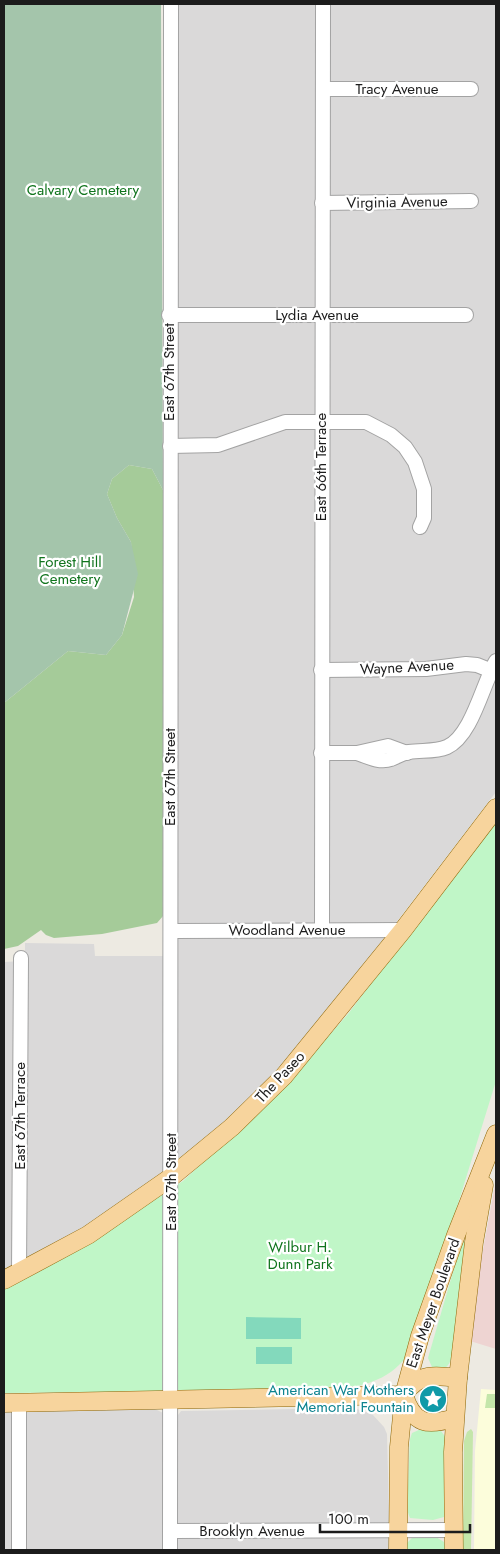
<svg xmlns="http://www.w3.org/2000/svg" width="500" height="1554" viewBox="0 0 500 1554" font-family="Jost,sans-serif">
  <rect width="100%" height="100%" fill="#edeae2"/>
  <!-- residential -->
  <g fill="#dad9d9">
    <polygon points="178,4 496,4 496,792 300,1048 223,1125 181,1160 177,1155"/>
    <polygon points="25,943 94,944 95,956 165,956 165,1168 163,1175 69,1238 4,1272 4,962 25,961"/>
    <polygon points="354,1408 372,1414 384,1427 387,1434 390,1550 177,1550 176,1421 178,1415 181,1411"/>
    <polygon points="155,1409 163,1413 166,1550 4,1550 4,1412"/>
  </g>
  <!-- commercial -->
  <polygon fill="#eed4d2" points="496,1180 496,1349 470,1341 479,1271"/>
  <!-- education -->
  <polygon fill="#fcfddb" points="481,1389 496,1390 496,1550 474,1550 475,1451"/>
  <!-- grass -->
  <g fill="#c4e6aa">
    <polygon points="487,1394 496,1394 496,1408 485,1408"/>
    <polygon points="471,1429 473,1432 471,1550 463,1550 464,1441 467,1432"/>
  </g>
  <!-- forest -->
  <polygon fill="#a5cb99" points="129,465 152,469 163,490 163,916 157,923 102,934 54,938 46,935 41,930 18,946 4,949 4,703 68,651 106,655 122,635 134,597 131,542 117,518 107,494 112,479"/>
  <!-- cemetery -->
  <polygon fill="#a4c5ab" points="4,4 161,4 163,490 152,469 129,465 112,479 107,494 117,518 131,542 138,574 122,635 106,655 68,651 4,703"/>
  <!-- park -->
  <g fill="#c0f6c7">
    <path d="M 496,820 L 496,1081 L 414,1346 C 395,1377 373,1384 338,1390 L 4,1393 L 4,1288 L 35,1274 L 183,1181 L 283,1088 L 348,1014 Z"/>
    <path d="M 462,1241 L 466,1242 L 452,1356 C 449,1367 444,1372 432,1367 L 428,1358 Z"/>
    <polygon points="421,1429 441,1431 447,1439 446,1513 444,1517 433,1520 410,1518 407,1510 410,1439 412,1433"/>
    <polygon points="436,1537 444,1542 446,1550 406,1550 407,1543 412,1538"/>
  </g>
  <!-- pitch -->
  <g fill="#83d9bc">
    <polygon points="246,1317 301,1318 301,1339 246,1339"/>
    <rect x="256" y="1347" width="36" height="17"/>
  </g>
  <g fill="none" stroke-linecap="round" stroke-linejoin="round">
    <defs>
      <g id="minor">
        <polyline points="323,89 471,89"/>
        <polyline points="322,203 471,201"/>
        <polyline points="169,315 466,315"/>
        <polyline points="170,446 218,445 285,422 366,422 391,435 405,447 415,462 424,489 424,518 420,527"/>
        <polyline points="321,670 426,669 466,664 477,665 492,671"/>
        <polyline points="321,753 357,753 388,746 407,753"/>
        <path d="M 357,753 C 368,757 380,763 391,759 C 397,757 402,753 409,752 C 422,750 435,752 447,747 C 472,736 483,683 496,661"/>
        <polyline points="322,930 323,4"/>
        <polyline points="171,931 403,930"/>
        <polyline points="19,1273 21,958"/>
        <polyline points="170,1531 453,1530"/>
        <polyline points="19,1550 19,1403"/>
        <polyline points="170,1550 171,4"/>
      </g>
      <g id="major">
        <polyline points="4,1280 88,1235 170,1178 232,1127 284,1076 403,930 496,808"/>
        <path d="M 405,1393 C 419,1373 435,1375 458,1378"/>
        <path d="M 404,1395 C 413,1425 428,1426 454,1418"/>
        <polyline points="4,1403 404,1395"/>
        <polyline points="398,1550 399,1447 404,1395 420,1336 456,1235 496,1134"/>
        <polyline points="454,1550 453,1452 458,1378 474,1242 484,1185"/>
      </g>
    </defs>
    <!-- minor casing -->
    <use href="#minor" stroke="#a3a3a3" stroke-width="16"/>
    <!-- major casing -->
    <use href="#major" stroke="#8e6707" stroke-width="19"/>
    <!-- minor -->
    <use href="#minor" stroke="#fff" stroke-width="14"/>
    <!-- major -->
    <use href="#major" stroke="#f7d49d" stroke-width="18"/>
  </g>
  <!-- icons -->
  <defs>
    <symbol id="sight-disc" viewBox="-11 -11 22 22"><circle r="9.5" fill="#0f9aa8" stroke="#fff"/><path d="M0-6L1.8-2.2L6-1.7L2.9 1.2L3.7 5.4L0 3.3L-3.7 5.4L-2.9 1.2L-6-1.7L-1.8-2.2Z" fill="#fff"/></symbol>
  </defs>
  <g fill-rule="evenodd">
    <use href="#sight-disc" x="417" y="1383" width="32" height="32"/>
  </g>
  <g text-anchor="middle" stroke-width="4.5" stroke-linejoin="round" paint-order="stroke">
    <!-- street labels -->
    <g font-size="15" fill="#1c1c1c" stroke="#fff">
      <text x="397" y="94">Tracy Avenue</text>
      <text transform="translate(397 202) rotate(-1)" y="5">Virginia Avenue</text>
      <text x="317" y="320">Lydia Avenue</text>
      <text transform="translate(169 372) rotate(-90)" y="5">East 67th Street</text>
      <text transform="translate(321 467) rotate(-90)" y="5">East 66th Terrace</text>
      <text transform="translate(407 667) rotate(-3)" y="5">Wayne Avenue</text>
      <text transform="translate(170 777) rotate(-90)" y="5">East 67th Street</text>
      <text x="287" y="935">Woodland Avenue</text>
      <text transform="translate(280 1077) rotate(-47)" y="5">The Paseo</text>
      <text transform="translate(20 1116) rotate(-90)" y="5">East 67th Terrace</text>
      <text transform="translate(171 1182) rotate(-90)" y="5">East 67th Street</text>
      <text transform="translate(433 1303) rotate(-71)" y="5">East Meyer Boulevard</text>
      <text x="252" y="1536">Brooklyn Avenue</text>
    </g>
    <!-- park labels -->
    <g font-size="15" fill="#10741d" stroke="#fff">
      <text x="83" y="195">Calvary Cemetery</text>
      <text x="70" y="567">Forest Hill<tspan x="70" dy="17">Cemetery</tspan></text>
      <text x="300" y="1252">Wilbur H.<tspan x="300" dy="17">Dunn Park</tspan></text>
    </g>
    <!-- culture labels -->
    <g font-size="15" fill="#0d838f" stroke="#fff" text-anchor="end">
      <text x="414" y="1395">American War Mothers<tspan x="414" dy="17">Memorial Fountain</tspan></text>
    </g>
  </g>
  <!-- border -->
  <rect width="500" height="1554" fill="none" stroke="#1c1c1c" stroke-width="10"/>
  <!-- scale -->
  <path d="M320 1524v8h150v-8" fill="none" stroke="#1c1c1c" stroke-width="2.5"/>
  <text x="328" y="1524" font-size="15" fill="#1c1c1c" stroke="#ffffff" stroke-width="4" paint-order="stroke">100 m</text>
</svg>
